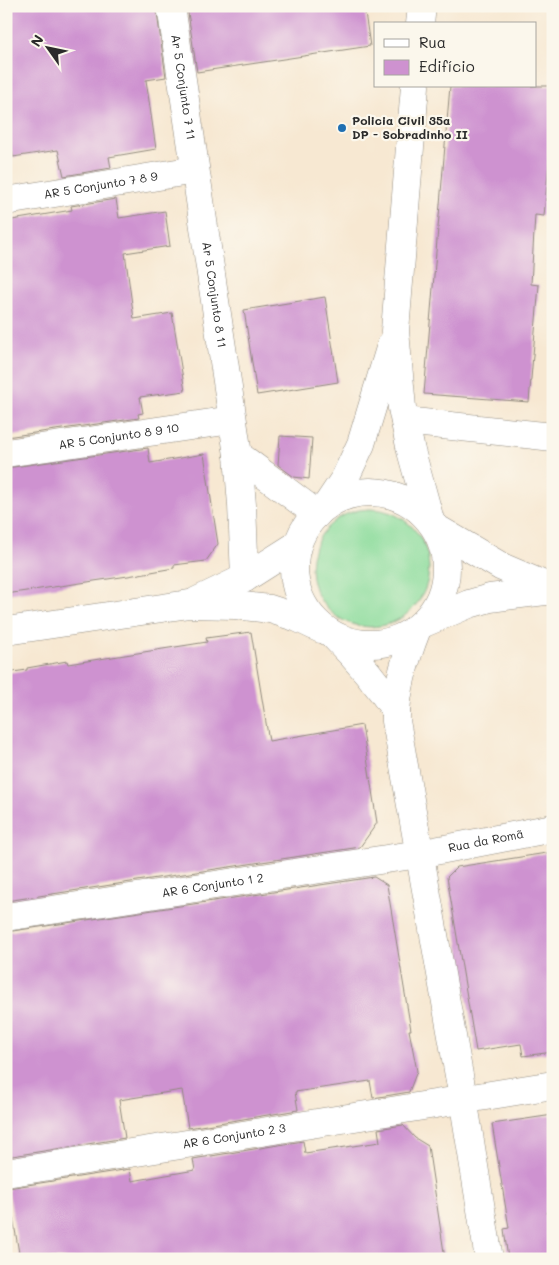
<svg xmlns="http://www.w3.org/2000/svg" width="559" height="1265" viewBox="0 0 559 1265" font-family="Mali,sans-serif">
  <rect width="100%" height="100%" fill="#fbf7ec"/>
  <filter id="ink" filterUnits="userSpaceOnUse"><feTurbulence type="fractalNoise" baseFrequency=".02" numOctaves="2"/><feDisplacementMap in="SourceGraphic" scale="10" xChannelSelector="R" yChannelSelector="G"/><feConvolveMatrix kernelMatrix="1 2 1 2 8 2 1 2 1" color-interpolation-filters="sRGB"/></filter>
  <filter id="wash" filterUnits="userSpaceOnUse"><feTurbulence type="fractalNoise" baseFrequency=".0096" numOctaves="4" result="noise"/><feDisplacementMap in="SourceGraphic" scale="20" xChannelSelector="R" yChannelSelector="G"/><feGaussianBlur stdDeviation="1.12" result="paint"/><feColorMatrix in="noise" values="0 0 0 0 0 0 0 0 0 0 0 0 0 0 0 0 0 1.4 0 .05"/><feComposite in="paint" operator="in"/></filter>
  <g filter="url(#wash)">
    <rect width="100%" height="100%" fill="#f7e8d2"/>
    <!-- green -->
    <circle fill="#8cdc9c" stroke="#5c8464" cx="370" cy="568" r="59"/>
    <g id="blocks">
      <!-- building -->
      <g fill="#ce92d0">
        <polygon points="6,6 156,6 166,77 146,80 156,149 109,157 111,168 64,176 58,150 13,157 12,151 6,152"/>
        <polygon points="187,6 364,6 370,46 197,72"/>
        <polygon points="450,86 553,86 553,119 544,216 535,215 531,284 539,285 529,402 424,394"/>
        <polygon points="116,199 119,218 165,211 170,246 125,253 134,319 172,313 185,391 140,397 143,413 138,414 139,418 6,437 6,221 72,210 71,206"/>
        <polygon points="325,297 338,382 257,395 244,310"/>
        <polygon points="280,436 312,438 309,479 294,477 278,465"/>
        <polygon points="148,448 150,463 204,454 218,544 206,561 174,565 174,568 128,576 6,594 6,468"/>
        <polygon points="251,632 269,741 362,725 377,823 360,847 6,901 6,673 27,670 27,668 67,661 68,664 207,642 206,638"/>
        <polygon points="553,852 553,1052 523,1056 521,1044 476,1051 447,877 457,867"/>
        <polygon points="374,877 387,885 411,1030 409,1030 417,1071 409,1092 373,1098 370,1081 295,1092 298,1110 188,1128 182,1090 119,1100 125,1138 6,1157 6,932"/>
        <polygon points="553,1115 553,1212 547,1212 553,1246 553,1259 508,1259 504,1229 509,1228 492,1124"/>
        <polygon points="403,1125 415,1138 428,1146 445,1259 20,1259 8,1188 130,1169 132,1181 195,1170 193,1159 303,1141 305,1153 380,1142 378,1129"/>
      </g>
    </g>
  </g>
  <g filter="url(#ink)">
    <use href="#blocks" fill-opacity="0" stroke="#918a7e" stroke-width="1"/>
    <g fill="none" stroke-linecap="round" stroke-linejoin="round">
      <defs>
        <g id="minor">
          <path id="s1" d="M 171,6 L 238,455 L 242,505 L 245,578"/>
          <path id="s2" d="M 6,201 L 195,170"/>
          <polyline points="405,421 553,437"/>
          <path id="s3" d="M 6,453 L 232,420"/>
          <polyline points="238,455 317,514"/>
          <path id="s4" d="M 6,917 L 419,854 L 553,828"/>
          <path id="s5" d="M 6,1173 L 553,1085"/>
        </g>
        <g id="tertiary">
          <polyline points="420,24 422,6"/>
          <polyline points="415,86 395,331 402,408 411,451 430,520"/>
          <circle cx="370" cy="568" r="76"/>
          <polyline points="327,505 345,478 361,444 391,345"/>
          <polyline points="436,528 502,567 551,588"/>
          <polyline points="197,601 245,578 297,545"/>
          <polyline points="424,623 469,604 490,598 553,590"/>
          <path d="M 417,629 C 406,657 395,690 396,721 L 463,1098 L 489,1259"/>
          <polyline points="6,631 189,604 235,605 270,609 298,618 321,629"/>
          <path d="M 335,637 C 358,660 378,684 396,711"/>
        </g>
      </defs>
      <!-- minor casing -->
      <use href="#minor" stroke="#918a7e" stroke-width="29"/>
      <!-- tertiary casing -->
      <use href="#tertiary" stroke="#918a7e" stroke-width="29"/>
      <!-- minor -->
      <use href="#minor" stroke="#fff" stroke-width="28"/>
      <!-- tertiary -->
      <use href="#tertiary" stroke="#fff" stroke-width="28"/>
    </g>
  </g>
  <!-- markers -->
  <circle fill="#1f6fb2" stroke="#fbf7ec" stroke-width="2" cx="342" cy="128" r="5"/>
  <g text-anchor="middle" stroke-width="4.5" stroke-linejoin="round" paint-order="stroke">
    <!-- street labels -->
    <g font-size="12" fill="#2b2b2b" stroke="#fbf7ec">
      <text dy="4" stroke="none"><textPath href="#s1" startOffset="82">Ar 5 Conjunto 7 11</textPath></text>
      <text dy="4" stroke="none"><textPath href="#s2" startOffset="96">AR 5 Conjunto 7 8 9</textPath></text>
      <text dy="4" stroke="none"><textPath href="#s1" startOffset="292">Ar 5 Conjunto 8 11</textPath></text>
      <text dy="4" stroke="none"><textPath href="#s3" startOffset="114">AR 5 Conjunto 8 9 10</textPath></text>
      <text dy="4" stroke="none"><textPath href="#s4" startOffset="486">Rua da Romã</textPath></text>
      <text dy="4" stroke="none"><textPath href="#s4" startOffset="209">AR 6 Conjunto 1 2</textPath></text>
      <text dy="4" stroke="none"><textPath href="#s5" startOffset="231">AR 6 Conjunto 2 3</textPath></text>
    </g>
    <!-- poi labels -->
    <g font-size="12" font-weight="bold" fill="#2b2b2b" stroke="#fbf7ec" text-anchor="start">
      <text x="352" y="125">Policia Civil 35a<tspan x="352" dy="14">DP - Sobradinho II</tspan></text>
    </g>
  </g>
  <!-- margin -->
  <rect width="559" height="1265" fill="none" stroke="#fbf7ec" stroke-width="25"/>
  <!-- legend -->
  <rect x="374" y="22" width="162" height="65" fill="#fbf7ec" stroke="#a8a59f"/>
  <rect x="384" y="39" width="25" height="8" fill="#ffffff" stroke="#a8a59f"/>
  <text x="419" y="48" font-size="15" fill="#2b2b2b">Rua</text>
  <rect x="384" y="60" width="25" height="15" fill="#ce92d0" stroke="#a8a59f"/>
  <text x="419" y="72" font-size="15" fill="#2b2b2b">Edifício</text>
  <!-- north arrow -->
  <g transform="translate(48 48) rotate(303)" stroke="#fbf7ec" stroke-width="4" paint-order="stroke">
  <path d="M0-4L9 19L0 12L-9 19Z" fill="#2b2b2b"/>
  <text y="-8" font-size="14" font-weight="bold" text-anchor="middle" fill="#2b2b2b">N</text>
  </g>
</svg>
